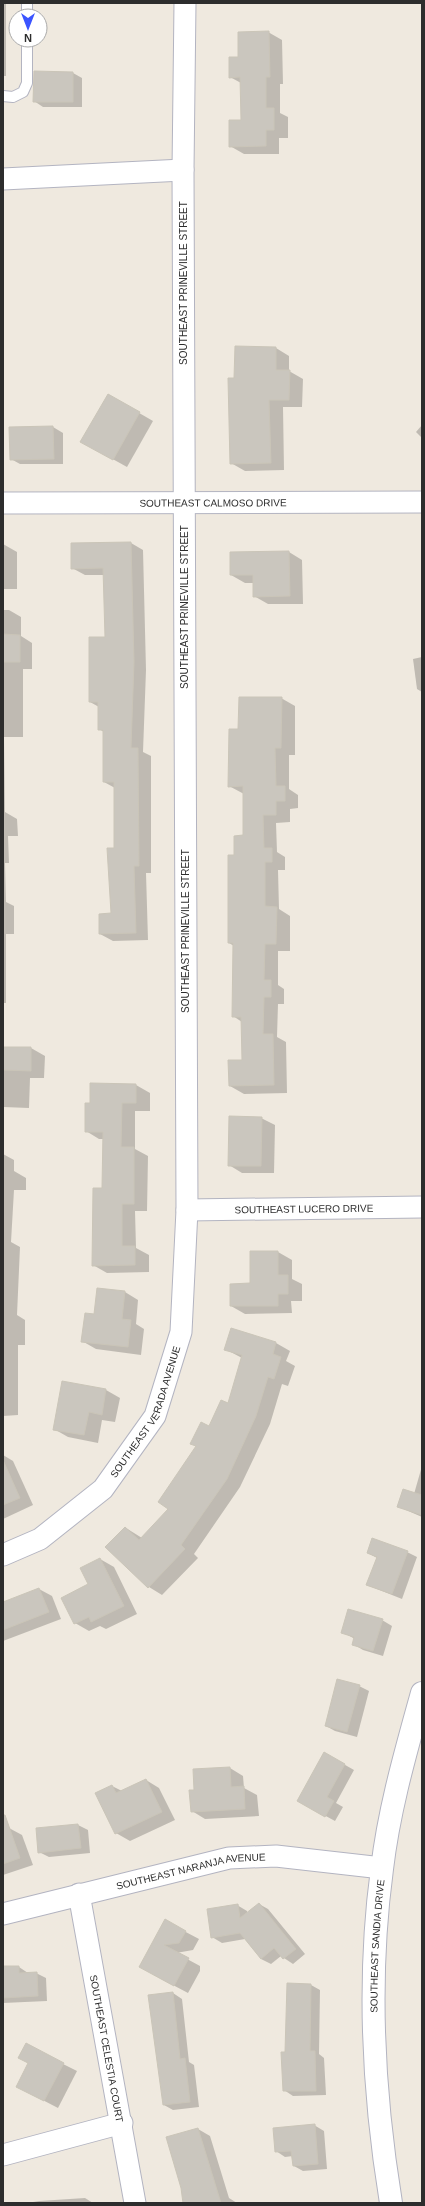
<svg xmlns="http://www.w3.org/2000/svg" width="425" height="2206" viewBox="0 0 425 2206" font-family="Helvetica,sans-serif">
  <rect width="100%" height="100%" fill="#efe9df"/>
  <!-- shadow -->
  <g fill="#0003">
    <rect x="3" y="3" width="3" height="73"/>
    <polygon points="268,32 282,40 283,84 280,84 280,113 288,117 288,138 279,138 279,154 244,154 230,146 242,121 241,83 230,77 239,58"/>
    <polygon points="73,73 82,78 82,107 43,107 34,101"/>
    <polygon points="276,348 289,356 289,371 303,379 302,407 283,407 284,470 245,471 231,463 235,379"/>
    <polygon points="108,395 153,421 127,467 82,442"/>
    <polygon points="422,425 422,438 416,432"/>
    <polygon points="53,427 63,433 63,464 20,464 11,459 10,428"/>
    <polygon points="131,543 143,550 146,670 143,752 151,756 151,873 146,873 148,940 113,941 100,934 112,914 115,849 115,788 104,782 104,732 99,729 99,707 90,702 106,638 105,575 85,575 72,568"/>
    <polygon points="3,544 17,552 17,589 3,589"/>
    <polygon points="289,552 302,560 303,604 268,604 254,596 254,583 245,583 231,575"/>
    <polygon points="3,610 9,610 21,617 21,636 32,643 32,669 23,669 23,737 4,737 5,812 17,819 18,836 8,836 9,863 5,863 6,902 14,906 14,934 6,934 6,1003 3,1003"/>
    <polygon points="422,657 422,692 417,689 413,659"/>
    <polygon points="281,698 295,706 295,755 289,755 289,789 298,795 298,808 290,809 290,822 276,823 277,852 285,857 285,870 278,870 279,909 290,916 290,951 278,951 278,985 284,989 284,1004 278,1004 277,1037 286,1042 287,1093 244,1094 230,1086 243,1061 242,1022 233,1016 234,946 229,943 235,856 244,836 244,794 229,786 239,730"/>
    <polygon points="3,1048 31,1048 45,1056 44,1078 30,1078 29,1108 3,1107"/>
    <polygon points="91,1084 136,1085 150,1093 150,1111 135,1111 135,1149 148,1156 147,1211 135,1211 136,1248 149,1255 149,1272 107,1273 93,1265 103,1189 104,1139 99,1139 86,1131 91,1104"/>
    <polygon points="261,1118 275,1125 274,1173 242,1173 229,1165"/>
    <polygon points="3,1154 14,1160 14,1171 26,1178 26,1190 14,1190 11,1242 20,1247 17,1315 25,1320 25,1345 18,1345 18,1415 3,1416"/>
    <polygon points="278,1252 292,1260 292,1279 302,1284 302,1301 291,1301 292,1313 245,1314 231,1306"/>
    <polygon points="125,1292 138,1300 136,1324 144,1329 141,1355 96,1349 82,1341 94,1315"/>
    <polygon points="232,1329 276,1343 290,1351 286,1361 295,1366 288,1386 282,1384 270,1424 240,1487 194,1554 198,1558 162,1595 149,1587 126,1528 142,1538 170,1509 210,1427 229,1404 242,1358 225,1349"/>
    <polygon points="63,1382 106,1390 120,1398 115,1422 102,1420 98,1443 68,1437 54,1429"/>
    <polygon points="3,1455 13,1461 33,1505 3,1519"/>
    <polygon points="422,1466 422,1517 399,1507 414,1494"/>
    <polygon points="407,1552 417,1557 402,1599 367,1585 377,1558 368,1553"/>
    <polygon points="100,1559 114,1567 137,1614 106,1629 100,1626 89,1631 75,1623"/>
    <polygon points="39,1589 52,1596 61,1619 3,1641 3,1603"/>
    <polygon points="382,1620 392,1626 383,1656 363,1650 353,1644 355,1639 342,1632"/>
    <polygon points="359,1686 369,1691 357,1737 335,1731 326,1726"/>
    <polygon points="324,1753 354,1770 336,1803 343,1807 335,1821 298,1801"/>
    <polygon points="230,1768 243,1776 244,1788 257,1795 259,1816 205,1819 192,1811 195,1791"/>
    <polygon points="146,1780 159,1788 175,1820 130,1841 116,1833 112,1786 122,1791"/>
    <polygon points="78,1825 88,1830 90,1853 49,1857 39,1852"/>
    <polygon points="9,1828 22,1835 33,1865 3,1875 3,1830"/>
    <polygon points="259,1904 268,1909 305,1954 293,1964 281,1956 271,1964 261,1959 245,1939 222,1943 212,1937 237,1905 247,1911 247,1913"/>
    <polygon points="165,1921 199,1939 193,1950 176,1953 200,1966 200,1971 188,1993 154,1975"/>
    <polygon points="3,1967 19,1967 28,1973 36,1973 46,1978 47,2001 3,2003"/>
    <polygon points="311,1985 320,1990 319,2054 324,2058 326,2095 293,2096 284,2090 286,2053"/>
    <polygon points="173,1993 182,1999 189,2062 194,2065 199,2107 173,2110 164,2105"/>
    <polygon points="29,2063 63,2064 77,2071 58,2108 31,2094"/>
    <polygon points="314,2125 324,2131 327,2169 303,2171 294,2166 293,2156 285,2157 276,2151"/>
    <polygon points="198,2129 210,2136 229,2198 237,2203 184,2203"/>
    <polygon points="85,2198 93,2203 27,2203 39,2201"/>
  </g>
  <!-- building -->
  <g fill="#cac6be" stroke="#cac5b8">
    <polygon points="269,31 270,77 266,77 266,108 274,108 274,130 266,130 266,146 229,147 229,120 241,120 240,77 229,78 229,57 238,57 238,32"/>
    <polygon points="34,71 73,72 73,102 33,102"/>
    <polygon points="235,346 276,347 276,370 290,370 289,400 269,400 271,463 230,464 228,378 234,378"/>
    <polygon points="108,394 140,412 113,460 80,442"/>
    <polygon points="53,426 54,459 10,460 9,427"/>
    <polygon points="131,542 134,662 131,748 138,748 139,866 134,866 136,933 99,934 99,914 111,913 107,848 114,848 114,782 103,782 103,730 98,730 98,702 89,702 89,637 105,637 103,568 71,569 71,543"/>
    <polygon points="289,551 290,596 253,597 253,575 230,575 230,552"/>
    <polygon points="3,634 20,635 20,662 3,662"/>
    <polygon points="239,697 282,697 281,748 275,748 276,786 285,786 285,801 276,801 276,815 263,815 264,848 272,848 272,862 265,862 265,906 277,907 276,944 265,944 264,980 271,980 271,997 264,997 263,1034 273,1034 274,1085 229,1086 228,1060 242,1060 241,1017 232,1017 233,943 228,943 228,855 234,855 234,836 243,835 243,786 228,787 229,729 238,729"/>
    <polygon points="3,1047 31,1047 31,1071 3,1070"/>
    <polygon points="90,1083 136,1084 136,1103 122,1103 121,1147 134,1147 134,1204 122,1204 122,1246 135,1246 135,1265 92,1266 93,1188 102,1188 103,1132 85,1132 85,1103 90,1103"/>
    <polygon points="229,1116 262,1117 261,1166 228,1166"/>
    <polygon points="250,1251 278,1251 278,1275 288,1275 288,1294 278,1294 278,1306 230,1306 230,1284 250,1283"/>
    <polygon points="97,1288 125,1291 122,1319 131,1320 128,1347 81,1342 85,1313 94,1314"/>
    <polygon points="231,1328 276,1342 273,1354 281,1357 274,1379 268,1377 256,1416 227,1479 181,1545 185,1549 148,1588 105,1547 125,1527 139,1540 168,1509 158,1502 196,1446 190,1444 201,1422 209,1426 221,1400 228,1403 242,1355 224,1350"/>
    <polygon points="62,1381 106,1389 102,1415 89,1412 84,1435 53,1430"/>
    <polygon points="3,1460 20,1498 3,1505"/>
    <polygon points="403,1489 422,1495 422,1515 397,1507"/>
    <polygon points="372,1538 408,1551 392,1594 366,1585 377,1557 367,1553"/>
    <polygon points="100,1558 124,1606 91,1622 89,1617 74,1624 61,1598 88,1584 80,1568"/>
    <polygon points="39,1588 49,1612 3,1630 3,1602"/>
    <polygon points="348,1609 383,1619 373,1651 352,1645 354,1637 341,1633"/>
    <polygon points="337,1679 360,1685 347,1732 325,1726"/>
    <polygon points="324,1752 345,1764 327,1797 334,1801 325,1817 297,1801"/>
    <polygon points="230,1767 231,1787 244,1786 245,1809 191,1812 189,1790 194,1790 193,1769"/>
    <polygon points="146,1779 162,1812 115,1834 95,1793 112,1785 116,1793"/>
    <polygon points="3,1815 5,1815 20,1858 3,1864"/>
    <polygon points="78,1824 81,1848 38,1853 36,1828"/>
    <polygon points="259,1903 296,1949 283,1959 274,1948 261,1959 240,1933 211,1938 207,1909 238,1904 240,1918"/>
    <polygon points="165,1919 186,1931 179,1943 164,1945 189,1958 174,1986 139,1967"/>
    <polygon points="3,1966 19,1966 19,1973 37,1972 38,1996 3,1998"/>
    <polygon points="287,1983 311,1984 310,2051 315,2051 316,2091 283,2091 281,2052 285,2052"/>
    <polygon points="173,1992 180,2059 185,2058 190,2102 163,2105 148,1995"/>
    <polygon points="26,2043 64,2063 44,2101 16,2087 28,2063 18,2058"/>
    <polygon points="315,2124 318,2164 293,2166 291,2151 275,2152 273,2128"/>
    <polygon points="198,2128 221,2203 183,2203 181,2188 166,2137"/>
  </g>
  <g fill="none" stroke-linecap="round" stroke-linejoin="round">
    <defs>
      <g id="lane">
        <polyline points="27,16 27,3"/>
        <polyline points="3,96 13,97 23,92 27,83 27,40"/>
      </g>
      <g id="street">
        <polyline points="3,179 183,170"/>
        <path id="s1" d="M 3,503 L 422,502"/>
        <path id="s2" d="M 187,1210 L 422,1207"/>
        <path id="s3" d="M 3,1555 L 40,1539 L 103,1489 L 155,1416 L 181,1332 L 187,1210 L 183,170 L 185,3"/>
        <path id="s4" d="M 79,1894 L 135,2203"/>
        <path id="s5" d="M 3,1914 L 229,1858 L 276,1856 L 382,1868"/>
        <polyline points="3,2155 122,2123"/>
      </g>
      <g id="secondary">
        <path id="s6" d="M 391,2203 C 373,2093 367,1980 382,1869 C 389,1809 406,1751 422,1693"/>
      </g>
    </defs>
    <!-- lane casing -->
    <use href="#lane" stroke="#b3b4c1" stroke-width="12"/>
    <!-- street casing -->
    <use href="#street" stroke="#b3b4c1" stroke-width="23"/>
    <!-- secondary casing -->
    <use href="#secondary" stroke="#b3b4c1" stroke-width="24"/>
    <!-- lane -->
    <use href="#lane" stroke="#fff" stroke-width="10"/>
    <!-- street -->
    <use href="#street" stroke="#fff" stroke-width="21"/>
    <!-- secondary -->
    <use href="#secondary" stroke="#fff" stroke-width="22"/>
  </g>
  <g text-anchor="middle" stroke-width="4" stroke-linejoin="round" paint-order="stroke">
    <!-- street labels -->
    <g font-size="10" fill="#2d2d2d" stroke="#fff">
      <text transform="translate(183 283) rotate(-90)" y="4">SOUTHEAST PRINEVILLE STREET</text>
      <text dy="4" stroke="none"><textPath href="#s1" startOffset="210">SOUTHEAST CALMOSO DRIVE</textPath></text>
      <text transform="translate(184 607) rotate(-90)" y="4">SOUTHEAST PRINEVILLE STREET</text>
      <text transform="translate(185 931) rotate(-90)" y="4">SOUTHEAST PRINEVILLE STREET</text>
      <text dy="4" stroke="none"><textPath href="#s2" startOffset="117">SOUTHEAST LUCERO DRIVE</textPath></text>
      <text dy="4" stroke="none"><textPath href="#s3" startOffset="210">SOUTHEAST VERADA AVENUE</textPath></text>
      <text dy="4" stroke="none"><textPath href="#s5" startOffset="193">SOUTHEAST NARANJA AVENUE</textPath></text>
      <text dy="4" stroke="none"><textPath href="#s6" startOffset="258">SOUTHEAST SANDIA DRIVE</textPath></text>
      <text dy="4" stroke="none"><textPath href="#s4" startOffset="157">SOUTHEAST CELESTIA COURT</textPath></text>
    </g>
  </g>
  <!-- border -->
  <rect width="425" height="2206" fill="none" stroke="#2d2d2d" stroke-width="8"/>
  <!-- north arrow -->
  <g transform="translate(28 28) rotate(180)"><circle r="19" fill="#ffffff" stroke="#ababab"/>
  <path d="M0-3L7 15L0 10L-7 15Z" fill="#3b54ff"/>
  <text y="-6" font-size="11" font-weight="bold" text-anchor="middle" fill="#2d2d2d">N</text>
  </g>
</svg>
